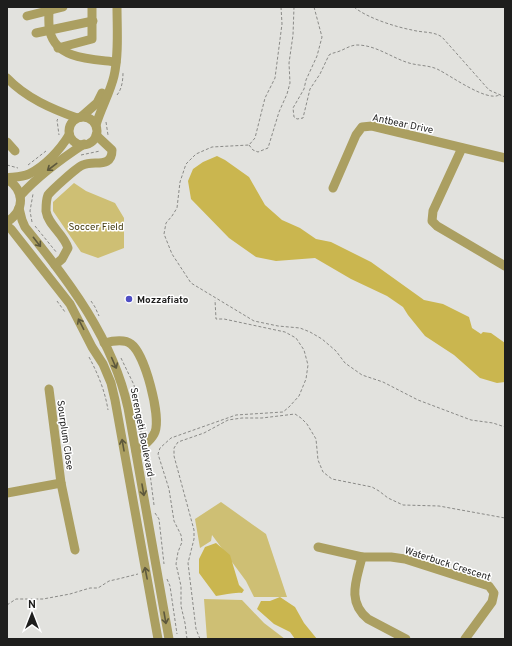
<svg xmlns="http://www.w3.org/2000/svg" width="512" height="646" viewBox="0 0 512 646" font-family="Overpass,sans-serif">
  <rect width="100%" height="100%" fill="#e2e2de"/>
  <!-- green -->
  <g fill="#cebf74">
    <polygon points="74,183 86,191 115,203 124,218 124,248 98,258 81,252 53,211 53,202"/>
    <polygon points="221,502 266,534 287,597 254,597 246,581 212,535 211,541 200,548 195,519"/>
    <polygon points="204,599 242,600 264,623 285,639 207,639"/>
  </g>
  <!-- water -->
  <g fill="#cab64f">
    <polygon points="217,156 225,160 249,177 265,205 282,220 300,228 316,239 331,242 371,262 424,300 443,304 469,317 472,328 481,334 483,332 491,333 505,343 505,382 497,383 480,378 454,355 425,336 408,315 403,307 387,296 351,279 315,258 276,261 256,257 229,238 191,199 188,181 193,169 203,162"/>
    <path d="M 216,543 L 230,555 L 239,585 L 244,590 L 242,593 C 234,592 225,595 216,596 L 199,573 L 199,559 L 205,547 Z"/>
    <polygon points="280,597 295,607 304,623 317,639 295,639 290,632 274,624 257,609 261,601 270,601"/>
  </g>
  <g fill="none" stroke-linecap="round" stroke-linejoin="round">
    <!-- path -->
    <g stroke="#8a8a87" stroke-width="1" stroke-dasharray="3 2" stroke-linecap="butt">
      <polyline points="281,7 282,24 275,78 265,98 255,138 249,145 212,147 196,154 186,164 180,182 177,208 172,216 166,223 164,234 172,254 191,283 254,321 278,326 300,328 310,332 322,339 336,351 345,363 362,375 383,382 418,400 471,420 493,423 505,427"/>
      <path d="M 314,7 L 322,37 L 317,56 L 306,80 L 304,89 L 293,108 L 294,117 L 297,119 L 303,118 L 310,89 L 320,74 L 329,55 C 332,53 334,53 337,52 C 344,50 350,45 357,45 C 376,45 392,58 409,63 C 419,66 430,65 439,70 C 451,76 487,102 499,95"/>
      <path d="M 354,7 C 367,18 396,27 412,30 C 423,33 433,31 442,37 L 489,90 L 505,97"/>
      <path d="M 117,95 C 122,89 123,80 123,72"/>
      <polyline points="58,119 57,120 59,135"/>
      <polyline points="106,122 108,135"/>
      <polyline points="249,145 253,150 258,152 268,148 279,112 287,94 290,83 289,63 293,35 294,7"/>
      <polyline points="81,155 100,151"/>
      <polyline points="7,165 18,168"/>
      <polyline points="28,165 46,151"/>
      <polyline points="32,222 30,211 33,194"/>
      <polyline points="35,226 57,253"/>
      <polyline points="57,301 65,312"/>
      <polyline points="91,301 95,307 99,316"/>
      <path d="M 89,357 C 98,374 105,391 108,410"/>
      <polyline points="121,358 134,385 140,413 141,433"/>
      <polyline points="145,453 149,466 154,505"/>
      <polyline points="155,513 159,519 164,564"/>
      <polyline points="167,579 170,586 177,634"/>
      <polyline points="7,605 16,599 43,599 70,594 90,588 98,588 109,581 118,579 138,574"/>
      <polyline points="187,639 185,623 181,606 181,586 176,564 178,552 182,542 181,535 174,521 169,489 158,454 160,448 171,438 236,415 283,412 289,407 299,396 306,379 308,365 304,350 296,338 285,332 224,319 216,319 215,300"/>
      <polyline points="200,639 196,629 188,563 194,539 194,530 174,456 174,448 178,442 204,433 228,420 242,418 262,418 295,414 301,418 307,424 316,439 318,460 323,472 332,479 372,487 379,491 388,498 403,505 439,506 505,518"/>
    </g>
    <!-- minor -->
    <g stroke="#ab9f61" stroke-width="9">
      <path d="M 49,7 C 49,15 48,24 50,32 C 57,60 93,59 116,62"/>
      <polyline points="27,16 63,7"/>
      <polyline points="36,33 93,21"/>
      <polyline points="58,48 92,39 92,7"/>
      <path d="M 7,78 C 26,98 52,109 77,118"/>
      <polyline points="81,117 97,103 102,93"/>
      <circle cx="83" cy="131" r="14"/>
      <path d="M 96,125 C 101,108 110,93 114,76 C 119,54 117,29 117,7"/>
      <polyline points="7,142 15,151"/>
      <polyline points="462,148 433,211 432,221 437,226 505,266"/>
      <path d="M 7,178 C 14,177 22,177 29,174 C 45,166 60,150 69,135"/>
      <path d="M 7,179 C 25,191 25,210 7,222"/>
      <polyline points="333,188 356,135 362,127 372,126 505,158"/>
      <path d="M 20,196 C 39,175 61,159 84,144"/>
      <path d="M 19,208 L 22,220 L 25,227 C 69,281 113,339 128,408 L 169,639"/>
      <polyline points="7,226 11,229 70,304 92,347 103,364 111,383 115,400 158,639"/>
      <path d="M 55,265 L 62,259 L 68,248 C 64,234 48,225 46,211 C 46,206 46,200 48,195 C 51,191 78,166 83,165 C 94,160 112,169 112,150 L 96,135"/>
      <path d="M 104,343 C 112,341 125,339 131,344 C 145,354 161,416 155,432 C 152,440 143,446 136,451"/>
      <polyline points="49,389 61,483 75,550"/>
      <polyline points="7,493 61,483"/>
      <polyline points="318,547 362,557 391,557 405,559 489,586 494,593 492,602 465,639"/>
      <path d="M 362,557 C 357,579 346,601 368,619 L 406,639"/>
    </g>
  </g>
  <!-- one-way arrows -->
  <defs><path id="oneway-shaft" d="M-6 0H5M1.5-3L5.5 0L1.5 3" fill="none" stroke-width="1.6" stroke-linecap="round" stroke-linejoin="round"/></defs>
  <g stroke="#5d583c">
    <use href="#oneway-shaft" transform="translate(52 167) rotate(143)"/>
    <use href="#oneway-shaft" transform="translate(37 242) rotate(52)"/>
    <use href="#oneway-shaft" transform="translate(81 324) rotate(-117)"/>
    <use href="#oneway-shaft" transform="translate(114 363) rotate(66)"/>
    <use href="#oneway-shaft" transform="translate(123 445) rotate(-100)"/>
    <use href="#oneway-shaft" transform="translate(143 490) rotate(80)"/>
    <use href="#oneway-shaft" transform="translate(146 573) rotate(-101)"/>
    <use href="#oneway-shaft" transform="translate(165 618) rotate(80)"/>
  </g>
  <!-- markers -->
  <circle fill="#4f4ec4" stroke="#fff" stroke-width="1.5" cx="129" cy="299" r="4"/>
  <g text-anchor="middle" stroke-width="3" stroke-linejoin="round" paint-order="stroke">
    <!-- street labels -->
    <g font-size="10" fill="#1e1e1d" stroke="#fff">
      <text transform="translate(403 123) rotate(12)" y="4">Antbear Drive</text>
      <text transform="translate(143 432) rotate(79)" y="4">Serengeti Boulevard</text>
      <text transform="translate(66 435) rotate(82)" y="4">Sourplum Close</text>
      <text transform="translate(448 563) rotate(18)" y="4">Waterbuck Crescent</text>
    </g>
    <!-- park labels -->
    <g font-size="10" fill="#433a0e" stroke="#fff">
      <text x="96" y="230">Soccer Field</text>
    </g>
    <!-- poi labels -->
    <g font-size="10" font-weight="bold" fill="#1e1e1d" stroke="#fff" text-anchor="start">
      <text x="137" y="303">Mozzafiato</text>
    </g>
  </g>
  <!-- border -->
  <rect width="512" height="646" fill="none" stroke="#1e1e1d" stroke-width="16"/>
  <!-- north arrow -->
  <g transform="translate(32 614)" stroke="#ffffff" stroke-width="3" paint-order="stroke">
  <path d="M0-3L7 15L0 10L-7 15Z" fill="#1e1e1d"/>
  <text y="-6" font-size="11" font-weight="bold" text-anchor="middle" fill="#1e1e1d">N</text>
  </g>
</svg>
